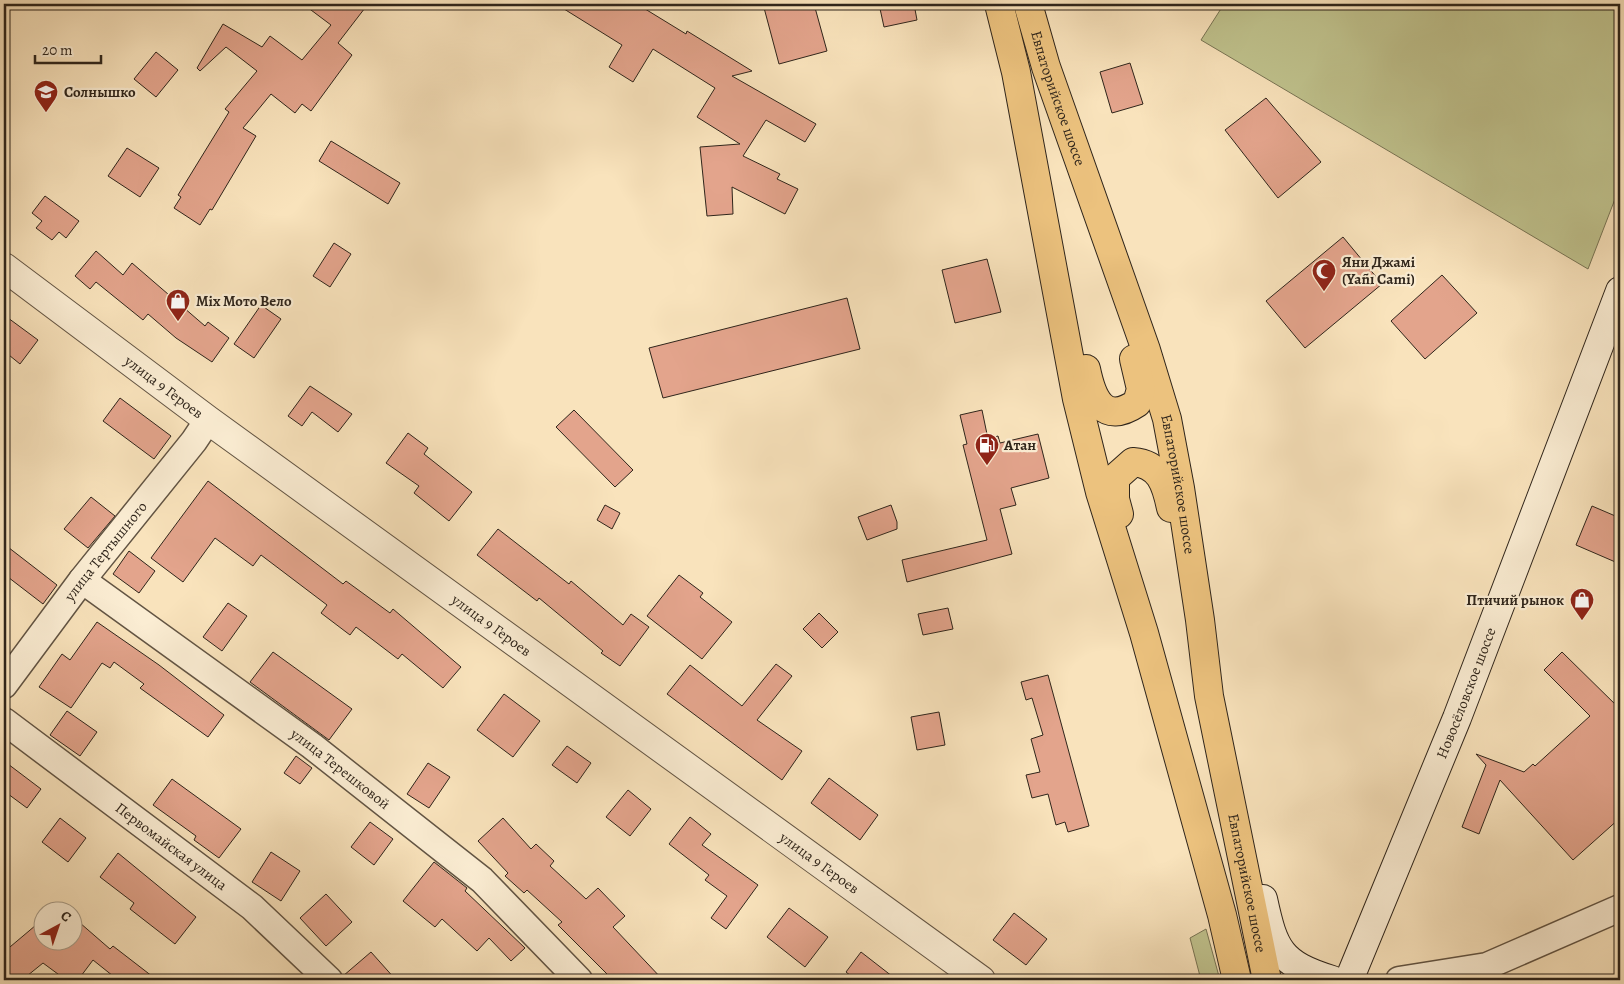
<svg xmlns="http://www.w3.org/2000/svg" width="1624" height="984" viewBox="0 0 1624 984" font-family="Alegreya,serif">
  <rect width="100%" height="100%" fill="#f9e3bc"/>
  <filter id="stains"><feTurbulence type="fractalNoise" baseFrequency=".004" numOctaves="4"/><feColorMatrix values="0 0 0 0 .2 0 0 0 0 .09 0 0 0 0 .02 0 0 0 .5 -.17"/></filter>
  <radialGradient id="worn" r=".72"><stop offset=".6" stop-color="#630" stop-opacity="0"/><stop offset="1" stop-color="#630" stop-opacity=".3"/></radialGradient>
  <!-- green -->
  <g fill="#c0c38e" stroke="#787454">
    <polygon points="1224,4 1620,4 1620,186 1588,269 1201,40"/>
    <polygon points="1206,929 1220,980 1201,980 1190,938"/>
  </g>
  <!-- building -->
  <g fill="#e3a48c" stroke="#2f251b">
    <polygon points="303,4 368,4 338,43 352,55 311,111 302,104 295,113 271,94 243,128 256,136 212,210 210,209 200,225 174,208 181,197 178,195 229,112 225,109 257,71 226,47 200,71 197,68 223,24 262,47 270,36 302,60 331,25"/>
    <polygon points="556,4 637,4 686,34 687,31 752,71 732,76 816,124 805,142 766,120 743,156 780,174 777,179 798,189 785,214 732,187 733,214 707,216 700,147 740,144 697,117 715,88 653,49 633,82 609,67 622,45"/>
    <polygon points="763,4 814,4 827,51 779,64"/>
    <polygon points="879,4 914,4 917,20 884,27"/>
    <polygon points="156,52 178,70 156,97 134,79"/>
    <polygon points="1130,63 1143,104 1112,113 1100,72"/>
    <polygon points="1266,98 1321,162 1278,198 1225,130"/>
    <polygon points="331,141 400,183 388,204 319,161"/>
    <polygon points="127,148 159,168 140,197 108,176"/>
    <polygon points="45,196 79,221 66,238 59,232 52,240 36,228 42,221 32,213"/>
    <polygon points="1343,237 1382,284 1305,348 1266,301"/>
    <polygon points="334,243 351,254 330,287 313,276"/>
    <polygon points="96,251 123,275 132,263 205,326 208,322 229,338 212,362 176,338 148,314 143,320 96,282 90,289 75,276"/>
    <polygon points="987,259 1001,312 955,323 942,270"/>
    <polygon points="1442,275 1477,313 1425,359 1391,321"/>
    <polygon points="847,298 860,349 663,398 649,348"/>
    <polygon points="261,305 281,319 254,358 234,344"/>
    <polygon points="4,315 38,340 20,364 4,351"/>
    <polygon points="310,386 352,414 338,432 312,412 302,426 288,416"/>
    <polygon points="120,398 171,436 154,459 103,421"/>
    <polygon points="574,410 633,470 615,487 556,427"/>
    <polygon points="982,410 988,439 998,436 1000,443 1038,434 1049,478 1011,488 1016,505 1000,509 1012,554 907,582 902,560 987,540 963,445 967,444 960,415"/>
    <polygon points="408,433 428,448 424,454 472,492 449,521 414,493 419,486 386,463"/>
    <polygon points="208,481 343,584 346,581 390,613 393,609 461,667 443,688 402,654 398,659 356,627 350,635 321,613 327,605 261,555 253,566 215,538 183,582 151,558"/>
    <polygon points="91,497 115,516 88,548 64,529"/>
    <polygon points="605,505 620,513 612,529 597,520"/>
    <polygon points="891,505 897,522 897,529 867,540 858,517"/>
    <polygon points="1592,506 1620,518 1620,564 1576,545"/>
    <polygon points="498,529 569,584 571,581 623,625 631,614 649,627 620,666 601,653 603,651 539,598 537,601 477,555"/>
    <polygon points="4,544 57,585 43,604 4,574"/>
    <polygon points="129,551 155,571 139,593 113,574"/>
    <polygon points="679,575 703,593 700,597 732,622 702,659 647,616"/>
    <polygon points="228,603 247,616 222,651 203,637"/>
    <polygon points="948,608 953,629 923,635 918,614"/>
    <polygon points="819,613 838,632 822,648 803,629"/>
    <polygon points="97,622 159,665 224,715 208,737 140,688 144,684 114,662 110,668 102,663 71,708 39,687 62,654 70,660"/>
    <polygon points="273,652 352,709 329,740 250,682"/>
    <polygon points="1562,652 1620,709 1620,818 1573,860 1500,780 1479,834 1462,827 1486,765 1476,754 1524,772 1533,764 1535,766 1590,716 1544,670"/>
    <polygon points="776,664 792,676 757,720 802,751 782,780 667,694 690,665 742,706"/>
    <polygon points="1048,675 1089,826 1068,832 1065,822 1056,825 1048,794 1032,798 1026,775 1040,772 1031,739 1043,735 1032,698 1026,700 1021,682"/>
    <polygon points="504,694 540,721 513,757 477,730"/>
    <polygon points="67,711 97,732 80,756 50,735"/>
    <polygon points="939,712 945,745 917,750 911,717"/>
    <polygon points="567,746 591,763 577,783 552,765"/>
    <polygon points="296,756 312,768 300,784 284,773"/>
    <polygon points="4,761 41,789 27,808 4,791"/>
    <polygon points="428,763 450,777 429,808 407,794"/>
    <polygon points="829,778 878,815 860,840 811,803"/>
    <polygon points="172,779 241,829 219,858 194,840 196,836 153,805"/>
    <polygon points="628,790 651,809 630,836 606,817"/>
    <polygon points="690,817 711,834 702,845 758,885 726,929 711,918 727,896 705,880 709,875 669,844"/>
    <polygon points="60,818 86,838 68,862 42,842"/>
    <polygon points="503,818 531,849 536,844 554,861 550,866 586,899 598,888 625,916 613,927 663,980 613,980 558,925 562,922 527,890 524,893 505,876 508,873 478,841"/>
    <polygon points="370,822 393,839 374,865 351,847"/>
    <polygon points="271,852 300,871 281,901 252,882"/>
    <polygon points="118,853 196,917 175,944 130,909 134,903 100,877"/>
    <polygon points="434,862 467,888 465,891 525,948 511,961 489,938 477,951 442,919 435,927 403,901"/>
    <polygon points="326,894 352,922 326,946 300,918"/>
    <polygon points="789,908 828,937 805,967 767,937"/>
    <polygon points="1014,913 1047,939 1026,965 993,940"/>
    <polygon points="72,916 110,949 113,946 157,980 118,980 93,960 78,980 66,980 43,963 22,980 4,980 4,952 42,920 42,942 72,942"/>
    <polygon points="371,952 396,980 344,980 343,976"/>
    <polygon points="861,952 897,980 856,980 846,972"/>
  </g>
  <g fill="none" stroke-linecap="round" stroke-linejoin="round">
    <defs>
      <g id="minor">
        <path id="s1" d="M 82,580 L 312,746 L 482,880 L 579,980"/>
        <path id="s2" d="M 4,685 L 82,580 L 194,441 L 208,420"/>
        <path id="s3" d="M 4,721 L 252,907 L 329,980"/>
        <polyline points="1399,980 1487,966 1620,908"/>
      </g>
      <g id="tertiary">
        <path id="s4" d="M 4,267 L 208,420 L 981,980"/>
      </g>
      <g id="secondary">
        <path d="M 1263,899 C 1274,950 1280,964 1332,980"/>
        <path id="s5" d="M 1349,980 L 1457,718 L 1620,291"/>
      </g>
      <g id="primary">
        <polyline points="999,4 1016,72 1077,399 1100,492 1144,633 1222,915 1237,980"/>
        <path id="s6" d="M 1028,4 L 1046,67 L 1146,350 L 1167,419 L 1180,488 L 1200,620 L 1209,696 L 1267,980"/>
        <path d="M 1086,369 C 1092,398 1103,426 1137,403 L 1141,389 L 1134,359"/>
        <path d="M 1119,514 L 1115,499 L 1115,478 L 1133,462 C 1160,464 1166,484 1171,508"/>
      </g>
    </defs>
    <!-- minor casing -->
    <use href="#minor" stroke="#625443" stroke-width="29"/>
    <!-- tertiary casing -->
    <use href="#tertiary" stroke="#625443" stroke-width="30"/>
    <!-- secondary casing -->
    <use href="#secondary" stroke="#2f251b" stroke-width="30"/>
    <!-- primary casing -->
    <use href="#primary" stroke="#2f251b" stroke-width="30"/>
    <!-- minor -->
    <use href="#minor" stroke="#fbedd3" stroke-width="26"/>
    <!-- tertiary -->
    <use href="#tertiary" stroke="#fbedd3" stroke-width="28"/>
    <!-- secondary -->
    <use href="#secondary" stroke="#fbedd3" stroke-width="28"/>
    <!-- primary -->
    <use href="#primary" stroke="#ecc27e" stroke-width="28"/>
  </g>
  <!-- icons -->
  <defs>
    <symbol id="school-pin" viewBox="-11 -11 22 30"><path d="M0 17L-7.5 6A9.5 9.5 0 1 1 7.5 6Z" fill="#8f2418" stroke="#fbedd3"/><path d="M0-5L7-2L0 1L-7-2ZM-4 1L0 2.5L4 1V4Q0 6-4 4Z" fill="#fff"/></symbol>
    <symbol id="mosque-pin" viewBox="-11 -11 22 30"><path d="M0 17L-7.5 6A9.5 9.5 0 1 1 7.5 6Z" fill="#8f2418" stroke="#fbedd3"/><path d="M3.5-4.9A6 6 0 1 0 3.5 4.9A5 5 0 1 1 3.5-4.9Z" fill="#fff"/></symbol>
    <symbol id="shop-pin" viewBox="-11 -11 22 30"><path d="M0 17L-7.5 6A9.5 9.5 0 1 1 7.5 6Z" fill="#8f2418" stroke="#fbedd3"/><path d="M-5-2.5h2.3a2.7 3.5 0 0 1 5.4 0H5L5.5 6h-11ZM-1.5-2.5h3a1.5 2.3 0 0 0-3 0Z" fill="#fff"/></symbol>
    <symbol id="fuel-pin" viewBox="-11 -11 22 30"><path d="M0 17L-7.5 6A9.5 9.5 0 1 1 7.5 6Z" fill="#8f2418" stroke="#fbedd3"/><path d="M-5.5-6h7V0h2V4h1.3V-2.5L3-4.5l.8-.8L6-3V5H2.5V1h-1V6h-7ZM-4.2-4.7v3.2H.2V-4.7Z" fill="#fff"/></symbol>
  </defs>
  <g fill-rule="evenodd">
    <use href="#school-pin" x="32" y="78" width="28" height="38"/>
    <use href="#mosque-pin" x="1310" y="257" width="28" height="38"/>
    <use href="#shop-pin" x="164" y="287" width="28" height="38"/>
    <use href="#fuel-pin" x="973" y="431" width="28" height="38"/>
    <use href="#shop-pin" x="1568" y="586" width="28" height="38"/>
  </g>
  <g text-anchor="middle" stroke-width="4.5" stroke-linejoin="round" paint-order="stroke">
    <!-- poi labels -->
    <g font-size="15" font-weight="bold" fill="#2f251b" stroke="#fbedd3" text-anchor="start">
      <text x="64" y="97">Солнышко</text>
      <text x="1342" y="267">Яни Джамі<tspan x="1342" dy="17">(Yañı Cami)</tspan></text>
      <text x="196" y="306">Mix Мото Вело</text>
      <text x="1004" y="450">Атан</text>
      <text x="1564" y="605" text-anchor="end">Птичий рынок</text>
    </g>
    <!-- street labels -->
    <g font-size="15" fill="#2f251b" stroke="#fbedd3">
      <text dy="5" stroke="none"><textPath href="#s6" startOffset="99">Евпаторийское шоссе</textPath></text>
      <text dy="5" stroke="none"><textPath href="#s4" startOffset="200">улица 9 Героев</textPath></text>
      <text dy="5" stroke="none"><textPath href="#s6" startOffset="504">Евпаторийское шоссе</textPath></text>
      <text dy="5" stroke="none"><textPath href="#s2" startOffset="168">улица Тертышного</textPath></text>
      <text dy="5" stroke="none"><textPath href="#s4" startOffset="605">улица 9 Героев</textPath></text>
      <text dy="5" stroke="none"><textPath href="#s5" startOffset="310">Новосёловское шоссе</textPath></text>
      <text dy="5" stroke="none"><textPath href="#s1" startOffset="320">улица Терешковой</textPath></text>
      <text dy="5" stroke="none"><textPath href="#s3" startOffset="209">Первомайская улица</textPath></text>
      <text dy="5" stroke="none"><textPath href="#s4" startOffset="1010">улица 9 Героев</textPath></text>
      <text dy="5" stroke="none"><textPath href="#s6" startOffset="909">Евпаторийское шоссе</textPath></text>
    </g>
  </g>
  <!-- margin -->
  <rect width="1624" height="984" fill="none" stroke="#f9e3bc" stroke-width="20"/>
  <rect x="5" y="5" width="1614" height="974" fill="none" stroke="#2f251b" stroke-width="2.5"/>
  <rect x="10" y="10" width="1604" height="964" fill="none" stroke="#2f251b"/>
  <!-- north arrow -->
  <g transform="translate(58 926) rotate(40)"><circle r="24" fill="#fbedd3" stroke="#a99d89"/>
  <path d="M0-4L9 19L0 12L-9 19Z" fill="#8f2418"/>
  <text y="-8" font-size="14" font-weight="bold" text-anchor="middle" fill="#2f251b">С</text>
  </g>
  <!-- scale -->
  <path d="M35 55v8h66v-8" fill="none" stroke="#2f251b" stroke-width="2.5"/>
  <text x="42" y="55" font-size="15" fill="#2f251b" stroke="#fbedd3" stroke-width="4" paint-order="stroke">20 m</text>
  <rect width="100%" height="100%" filter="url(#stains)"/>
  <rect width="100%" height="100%" fill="url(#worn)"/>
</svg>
